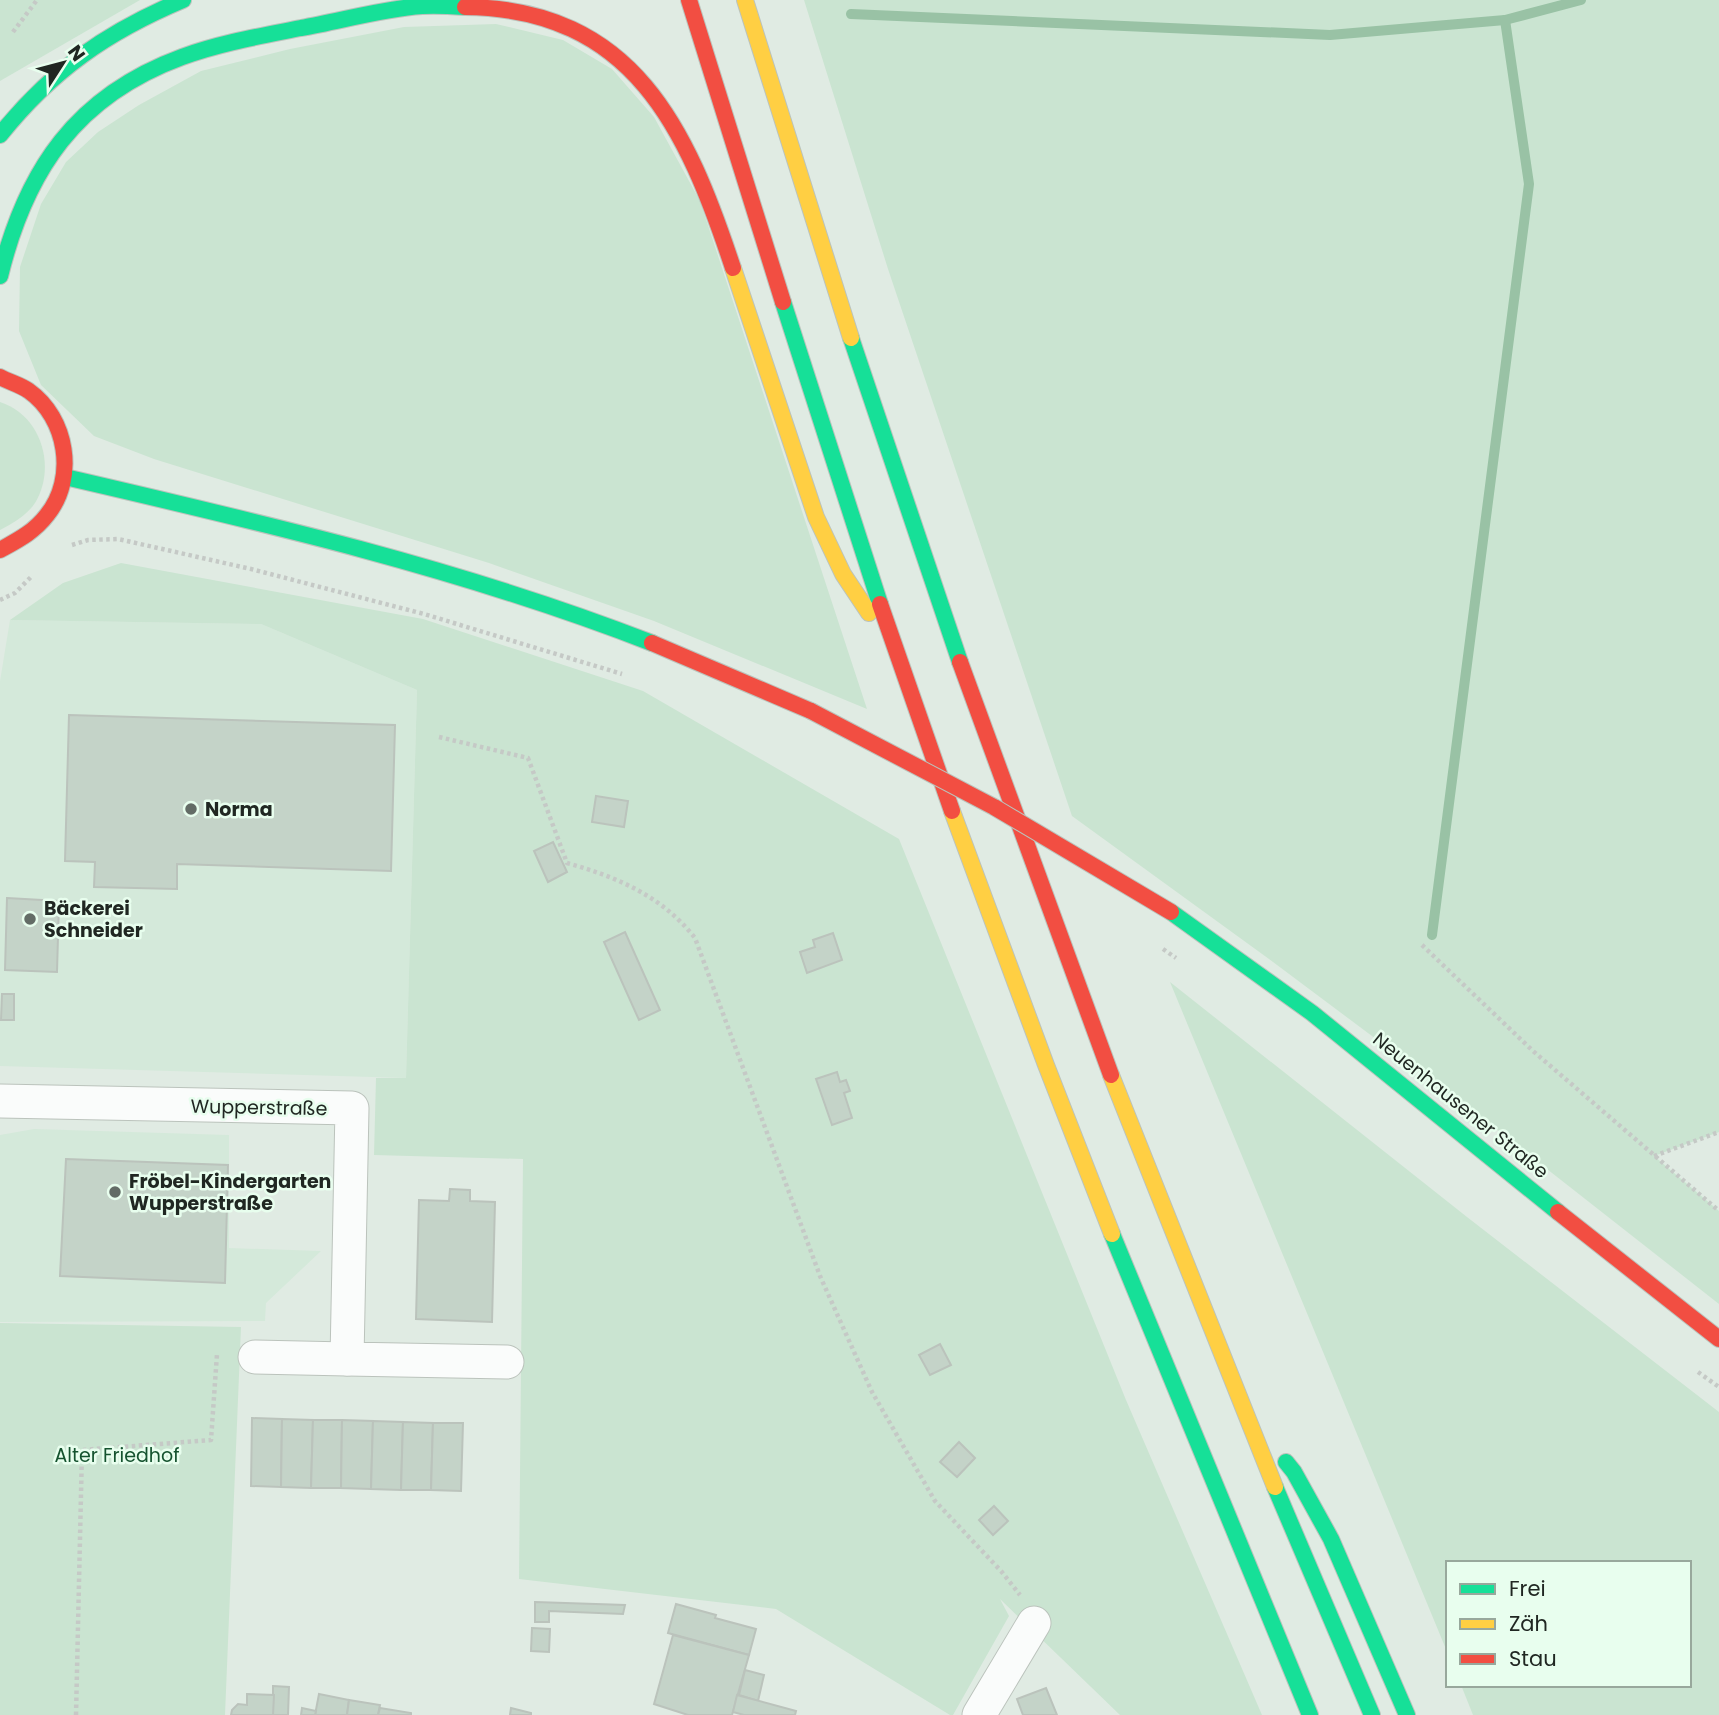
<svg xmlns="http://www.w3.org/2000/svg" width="1719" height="1715" viewBox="0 0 1719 1715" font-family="Poppins,sans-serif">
  <rect width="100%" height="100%" fill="#e0ebe3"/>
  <!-- built -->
  <g fill="#d4e9da">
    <polygon points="10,620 261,624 417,690 406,1078 0,1066 0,681"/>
    <polygon points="34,1129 229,1135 229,1248 321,1251 266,1303 265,1321 0,1322 0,1135"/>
  </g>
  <!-- green -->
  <g fill="#cae4d1">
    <polygon points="0,0 140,0 0,81"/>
    <polygon points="804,0 1719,0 1719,1132 1654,1156 1719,1211 1719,1304 1491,1125 1269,959 1072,816 888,269"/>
    <polygon points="496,24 563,40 612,69 654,117 700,201 867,709 654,621 489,563 154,459 94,436 41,385 19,331 20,267 41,204 66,162 98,132 139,105 201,71 290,49 404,27"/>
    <path d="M 0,402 C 41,415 57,467 35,503 C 26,516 13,523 0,530 Z"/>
    <polygon points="121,563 423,619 643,691 899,839 1126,1400 1262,1715 1120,1715 1000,1599 1009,1616 953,1715 950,1715 776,1609 519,1579 523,1159 374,1155 376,1078 406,1078 417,690 261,624 10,620 63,583"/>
    <polygon points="1170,982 1467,1217 1719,1412 1719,1715 1473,1715 1461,1685 1689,1685 1689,1563 1448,1563 1448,1654"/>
    <polygon points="0,1323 241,1327 225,1715 0,1715"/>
  </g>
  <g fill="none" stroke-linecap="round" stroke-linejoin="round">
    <!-- stream -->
    <g stroke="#99c2a5" stroke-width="10">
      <polyline points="851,14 1330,35 1505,20 1581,0"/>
      <polyline points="1432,935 1529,184 1505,20"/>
    </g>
  </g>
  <!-- building -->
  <g fill="#c4d3c8" stroke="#bbc3bc" stroke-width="2">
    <polygon points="69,715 395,725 391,871 177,864 177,889 94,887 95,862 65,861"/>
    <polygon points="596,796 628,801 624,827 592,822"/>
    <polygon points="553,842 567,872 548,882 534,851"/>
    <polygon points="7,898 59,901 57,972 5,970"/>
    <polygon points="625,932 660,1010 639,1020 604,942"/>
    <polygon points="833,933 842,960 807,973 800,952 815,947 813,940"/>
    <polygon points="2,994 14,994 14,1020 1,1020"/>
    <polygon points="837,1072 840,1082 846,1080 850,1091 844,1093 852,1118 832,1125 816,1079"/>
    <polygon points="66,1159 228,1165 225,1283 60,1276"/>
    <polygon points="450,1189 470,1190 470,1201 495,1202 492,1322 416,1319 419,1200 449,1201"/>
    <polygon points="940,1344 951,1365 930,1375 919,1355"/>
    <polygon points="252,1418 282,1419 281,1487 251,1486"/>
    <polygon points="282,1419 313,1420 311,1488 281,1487"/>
    <polygon points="313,1420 342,1420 341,1488 311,1488"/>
    <polygon points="342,1420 373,1421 371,1489 341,1488"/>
    <polygon points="373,1421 403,1422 401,1490 371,1489"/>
    <polygon points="403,1422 433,1423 431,1490 401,1490"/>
    <polygon points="433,1423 463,1423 461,1491 431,1490"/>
    <polygon points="959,1442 975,1458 957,1477 940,1462"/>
    <polygon points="994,1506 1008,1521 993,1535 979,1520"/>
    <polygon points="535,1602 625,1605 623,1614 549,1611 549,1622 535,1622"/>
    <polygon points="676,1604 716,1615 715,1618 756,1629 749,1655 668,1633"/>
    <polygon points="532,1628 550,1629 549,1652 531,1651"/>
    <polygon points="673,1635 749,1655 732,1715 688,1715 654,1704"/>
    <polygon points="745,1670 764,1675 758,1701 739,1695"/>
    <polygon points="273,1686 289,1687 288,1715 273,1715"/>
    <polygon points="1046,1688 1057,1715 1023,1715 1017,1699"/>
    <polygon points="247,1694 274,1695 273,1715 231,1715 232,1710 238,1704 247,1705"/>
    <polygon points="319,1694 349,1700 347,1715 315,1715"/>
    <polygon points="737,1695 796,1711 795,1715 744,1715 733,1712"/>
    <polygon points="349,1700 380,1705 378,1715 347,1715"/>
    <polygon points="302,1708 316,1711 315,1715 301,1715"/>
    <polygon points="380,1708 411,1713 411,1715 378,1715"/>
    <polygon points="511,1708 531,1713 531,1715 510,1715"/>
  </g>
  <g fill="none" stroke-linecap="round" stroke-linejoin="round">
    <defs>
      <g id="street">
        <polyline points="0,1101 352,1108 347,1359 507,1362"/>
        <polyline points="255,1357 347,1359"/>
        <polyline points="979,1715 1034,1623"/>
      </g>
      <g id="fast">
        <path d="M 0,135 C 52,70 107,32 183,0"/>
        <path d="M 0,276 C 26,170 76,96 182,57 C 220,43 261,36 301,28 C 341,21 381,9 422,6 C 436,5 451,6 465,7"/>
        <polyline points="783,302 880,604"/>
        <polyline points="851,338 960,662"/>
        <path d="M 65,477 C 264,523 462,569 652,643"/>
        <polyline points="1171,912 1312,1013 1558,1212"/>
        <polyline points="1112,1234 1310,1715"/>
        <polyline points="1286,1462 1294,1472 1331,1539 1407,1715"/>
        <polyline points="1275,1487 1372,1715"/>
      </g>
      <g id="slow">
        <polyline points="745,0 851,338"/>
        <polyline points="733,268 816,517 843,574 869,613"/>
        <polyline points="952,811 1046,1065 1112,1234"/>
        <polyline points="1111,1075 1275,1487"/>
      </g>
      <g id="jam">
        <polyline points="689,0 783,302"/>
        <path d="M 465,7 C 634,9 687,129 733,268"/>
        <path d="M 0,377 C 9,382 21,385 29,391 C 67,418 77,478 47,515 C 34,532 18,540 0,550"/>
        <polyline points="880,604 952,811"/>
        <polyline points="652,643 811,711"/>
        <polyline points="960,662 1111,1075"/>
        <polyline points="1558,1212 1719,1339"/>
      </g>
    </defs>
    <!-- street casing -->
    <use href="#street" stroke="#bbc3bc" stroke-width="35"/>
    <!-- fast casing -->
    <use href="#fast" stroke="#bbc3bc" stroke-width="18"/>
    <!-- slow casing -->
    <use href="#slow" stroke="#bbc3bc" stroke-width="18"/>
    <!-- jam casing -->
    <use href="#jam" stroke="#bbc3bc" stroke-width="18"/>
    <!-- path -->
    <g stroke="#c5c9c6" stroke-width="4.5" stroke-dasharray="3.5 3.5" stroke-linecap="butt">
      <polyline points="13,32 37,0"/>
      <polyline points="72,545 88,540 118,539 251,569 424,614 622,674"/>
      <polyline points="0,600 15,593 32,576"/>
      <path d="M 439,737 L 528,758 L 567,863 C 617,877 662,896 695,938 L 820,1276 L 872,1392 L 935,1501 L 1001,1571 L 1020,1595"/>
      <polyline points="1422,945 1533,1051 1719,1211"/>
      <polyline points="1654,1156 1719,1132"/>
      <polyline points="1698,1372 1719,1387"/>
      <polyline points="76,1715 82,1450 211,1440 217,1354"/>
    </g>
    <!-- street -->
    <use href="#street" stroke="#fafcfb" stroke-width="33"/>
    <!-- fast -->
    <use href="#fast" stroke="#16e098" stroke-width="16"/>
    <!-- slow -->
    <use href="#slow" stroke="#ffcf43" stroke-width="16"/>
    <!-- jam -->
    <use href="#jam" stroke="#f24e42" stroke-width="16"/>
    <defs>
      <polyline id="jam-bridge" points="811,711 994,807 1171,912"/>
    </defs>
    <!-- jam-bridge casing -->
    <use href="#jam-bridge" stroke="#bbc3bc" stroke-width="18" stroke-linecap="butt"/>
    <!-- path-bridge -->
    <polyline stroke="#c5c9c6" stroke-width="4.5" stroke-dasharray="3.5 3.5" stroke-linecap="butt" points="1163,949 1176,958"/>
    <!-- jam-bridge -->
    <use href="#jam-bridge" stroke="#f24e42" stroke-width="16"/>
  </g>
  <!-- markers -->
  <g fill="#636c66" stroke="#e8feee" stroke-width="2.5">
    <circle cx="191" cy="809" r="7"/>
    <circle cx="30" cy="919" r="7"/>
    <circle cx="115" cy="1192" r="7"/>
  </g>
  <g text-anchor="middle" stroke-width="5" stroke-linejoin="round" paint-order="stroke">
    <!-- poi labels -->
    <g font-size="19" font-weight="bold" fill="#202722" stroke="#e8feee" text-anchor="start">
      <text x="205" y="816">Norma</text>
      <text x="44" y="915">Bäckerei<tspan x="44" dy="22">Schneider</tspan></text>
      <text x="129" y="1188">Fröbel-Kindergarten<tspan x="129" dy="22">Wupperstraße</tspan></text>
    </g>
    <!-- street labels -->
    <g font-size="19" fill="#202722" stroke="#e8feee">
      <text transform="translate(1461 1105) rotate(39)" y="7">Neuenhausener Straße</text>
      <text transform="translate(259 1107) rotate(1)" y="7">Wupperstraße</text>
    </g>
    <!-- park labels -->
    <g font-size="19" fill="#15532f" stroke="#e8feee">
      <text x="117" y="1462">Alter Friedhof</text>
    </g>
  </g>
  <!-- legend -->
  <rect x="1446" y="1561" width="245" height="126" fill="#e8feee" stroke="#98a89c" stroke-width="2"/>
  <rect x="1460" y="1584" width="35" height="10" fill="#16e098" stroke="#98a89c" stroke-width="2"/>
  <text x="1509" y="1596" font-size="21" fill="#202722">Frei</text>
  <rect x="1460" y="1619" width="35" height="10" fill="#ffcf43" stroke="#98a89c" stroke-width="2"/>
  <text x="1509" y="1631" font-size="21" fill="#202722">Zäh</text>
  <rect x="1460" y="1654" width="35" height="10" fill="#f24e42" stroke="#98a89c" stroke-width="2"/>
  <text x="1509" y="1666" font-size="21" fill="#202722">Stau</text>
  <!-- north arrow -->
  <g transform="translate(63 63) rotate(54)" stroke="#e8feee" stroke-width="5" paint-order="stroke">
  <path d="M0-5L12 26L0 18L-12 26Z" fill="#202722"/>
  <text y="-10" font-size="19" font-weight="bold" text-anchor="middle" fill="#202722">N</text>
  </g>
</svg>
